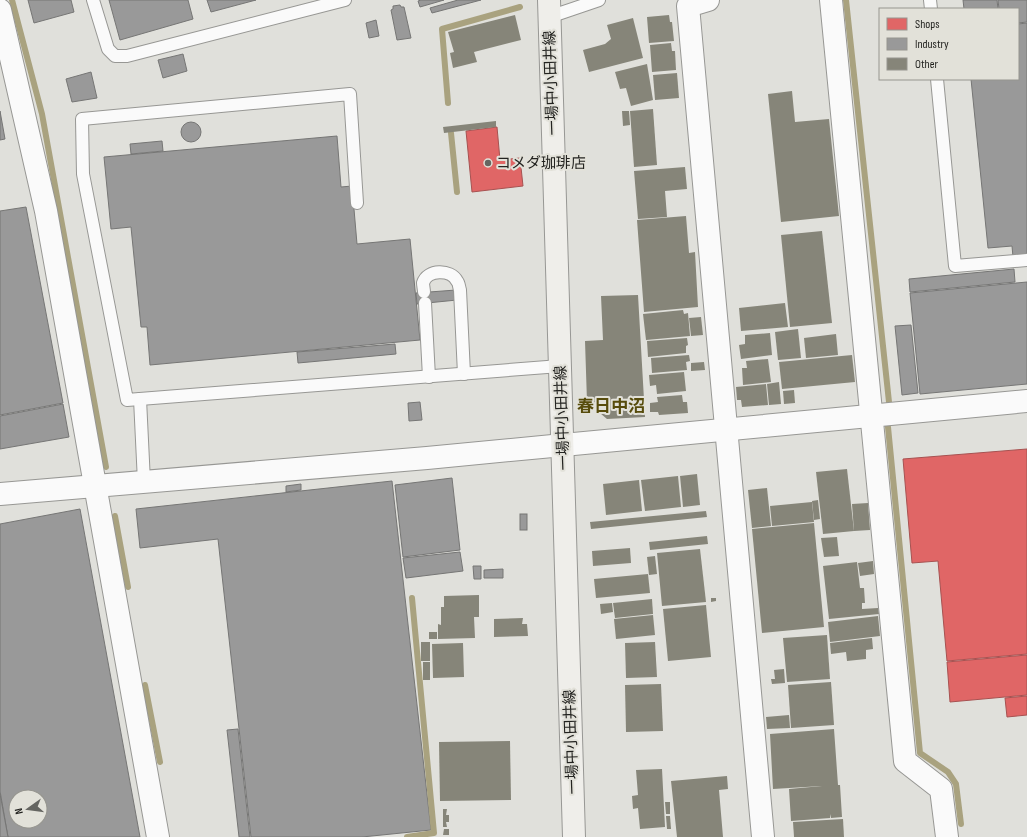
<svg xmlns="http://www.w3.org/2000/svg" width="1027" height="837" viewBox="0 0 1027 837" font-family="'Sofia Sans Condensed','Noto Sans JP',sans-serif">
  <rect width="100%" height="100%" fill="#e0e0db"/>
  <!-- shops -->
  <g fill="#e06666" stroke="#a75251">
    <polygon points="497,127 500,160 520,158 523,186 472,192 466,131"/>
    <polygon points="1027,449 1027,654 947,661 938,561 912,563 903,459"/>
    <polygon points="1027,655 1027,695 950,702 947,662"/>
    <polygon points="1027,696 1027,715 1007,717 1005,698"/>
  </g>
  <!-- industry -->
  <g fill="#999" stroke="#767675" fill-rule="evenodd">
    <polygon points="28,0 71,0 74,12 34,23"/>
    <polygon points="109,0 188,0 193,19 120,40"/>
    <polygon points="207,0 256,0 211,12"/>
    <polygon points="421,0 444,0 420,7 418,1"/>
    <polygon points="458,0 481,0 432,13 430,8"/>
    <polygon points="963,0 997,0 998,9 964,9"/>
    <polygon points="998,0 1027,0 1027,22 1018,23 1018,9 999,9"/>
    <polygon points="400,5 401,7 404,7 411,38 397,40 391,10 393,9 393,6"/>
    <polygon points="376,20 379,36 369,38 366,23"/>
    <polygon points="1027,23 1027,256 1013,257 1012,246 988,248 971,79 1018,79 1018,24"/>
    <polygon points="183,54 187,71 163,78 158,60"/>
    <polygon points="91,72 97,98 72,102 66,79"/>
    <polygon points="0,111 5,139 0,140"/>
    <circle cx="191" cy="132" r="10"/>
    <polygon points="337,136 341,187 352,186 357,244 410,239 420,340 150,365 147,327 141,327 131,227 111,229 104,157"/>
    <polygon points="162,141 163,151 131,154 130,144"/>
    <polygon points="26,207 63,403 0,415 0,211"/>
    <polygon points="1014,269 1015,282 910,292 909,279"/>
    <polygon points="1027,282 1027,384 920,394 910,293"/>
    <polygon points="456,290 457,300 417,304 416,293"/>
    <polygon points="911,325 918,393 902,395 895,326"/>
    <polygon points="395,344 396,354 298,363 297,352"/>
    <polygon points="420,402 422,420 409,421 408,403"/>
    <polygon points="63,404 69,437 0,449 0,416"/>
    <polygon points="452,478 460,550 403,557 395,485"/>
    <polygon points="392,481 431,830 362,837 251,837 218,539 140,548 136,509"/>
    <polygon points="301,484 301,490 286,492 286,486"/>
    <path d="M 80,509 L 140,837 L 8,837 L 0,791 L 0,524 ZM 16,797 L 40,797 L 40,821 L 16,821 Z"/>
    <rect x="520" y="514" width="7" height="16"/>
    <polygon points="460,552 463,571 406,578 403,558"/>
    <polygon points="473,566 481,566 481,579 474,579"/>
    <polygon points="503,569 503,578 484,578 484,570"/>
    <polygon points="238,729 250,837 239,837 227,730"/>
    <polygon points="0,794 8,837 0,837"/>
  </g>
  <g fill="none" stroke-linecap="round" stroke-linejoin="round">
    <!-- stream -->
    <g stroke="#a9a27f" stroke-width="6">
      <polyline points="12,0 42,114 106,467"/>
      <polyline points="846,0 889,402"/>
      <polyline points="448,103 442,29 520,7"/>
      <polyline points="451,133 457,192"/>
      <polyline points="888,427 920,753 948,772 956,784 961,824"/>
      <polyline points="115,516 128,587"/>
      <polyline points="145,685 160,762"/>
      <polyline points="407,837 434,833 412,598"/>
    </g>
  </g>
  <!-- building -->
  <g fill="#868579">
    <polygon points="515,15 521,40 474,52 477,62 453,68 450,53 454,52 448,32"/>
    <polygon points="669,15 670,22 672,22 674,41 649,43 647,17"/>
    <polygon points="633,18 643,58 589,72 583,50 605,44 611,39 607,25"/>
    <polygon points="671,43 672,51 675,51 676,70 652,72 650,45"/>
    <polygon points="647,64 653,100 631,106 626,88 620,89 615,72"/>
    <polygon points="677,73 679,98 655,100 653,75"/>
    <polygon points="792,91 795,122 829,119 839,216 781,222 768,94"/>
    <polygon points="653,109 657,165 634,167 630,111"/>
    <polygon points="622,111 629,111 630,125 623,126"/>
    <polygon points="496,121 496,127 444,133 443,127"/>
    <polygon points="685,167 687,189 665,191 667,217 638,219 634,171"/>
    <polygon points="686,216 689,253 695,252 698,307 644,312 637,220"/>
    <polygon points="822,231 832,323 790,327 781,235"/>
    <polygon points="638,295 645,417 607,419 587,402 585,341 603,340 601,296"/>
    <polygon points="785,303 788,327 741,331 739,308"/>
    <polygon points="683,310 684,314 688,313 690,336 646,340 643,314"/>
    <polygon points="701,317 703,335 691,336 689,318"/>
    <polygon points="798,329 801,358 778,360 775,332"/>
    <polygon points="770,333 772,355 741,359 739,345 745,344 745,335"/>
    <polygon points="836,334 838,355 806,358 804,338"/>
    <polygon points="687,338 688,345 686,346 686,353 648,357 647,341"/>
    <polygon points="689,355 690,361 686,362 687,370 652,373 651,358"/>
    <polygon points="852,355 855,382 782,389 779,362"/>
    <polygon points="768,359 771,382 743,385 742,368 747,368 746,361"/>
    <polygon points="704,362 705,370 691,371 691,363"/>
    <polygon points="684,372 686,391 657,394 656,385 650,386 649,375"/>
    <polygon points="779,382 781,404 769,405 767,384"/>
    <polygon points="766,384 768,405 742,407 741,400 737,400 736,387"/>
    <polygon points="794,390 795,403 784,404 783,391"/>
    <polygon points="682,395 683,402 687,402 688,413 659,415 658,412 650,412 650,403 658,402 657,397"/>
    <polygon points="847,469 854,531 823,534 816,472"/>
    <polygon points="697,474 700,505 683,507 680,476"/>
    <polygon points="678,476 681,507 645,511 641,480"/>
    <polygon points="639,480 642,511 606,515 603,484"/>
    <polygon points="767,488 771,526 752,528 748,490"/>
    <polygon points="818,500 820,519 814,520 812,501"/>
    <polygon points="812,502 814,522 772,526 770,506"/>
    <polygon points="868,503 870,530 854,531 852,504"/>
    <polygon points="706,511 707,517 591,529 590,522"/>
    <polygon points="814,523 824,627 762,633 752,529"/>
    <polygon points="707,536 708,544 650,550 649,542"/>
    <polygon points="837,537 839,556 824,557 821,538"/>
    <polygon points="630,548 631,563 593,566 592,551"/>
    <polygon points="700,549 706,602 662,606 657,553"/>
    <polygon points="655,556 657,574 649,575 647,557"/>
    <polygon points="873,561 874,574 860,576 858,563"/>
    <polygon points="857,562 860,588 864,588 865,603 862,603 862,609 878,608 879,614 829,619 823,566"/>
    <polygon points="648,574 650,593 596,598 594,579"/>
    <polygon points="479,595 479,617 474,617 475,638 438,639 438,624 441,625 441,607 444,607 444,596"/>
    <polygon points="711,598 716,598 716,601 711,602"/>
    <polygon points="652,599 653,614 615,618 613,603"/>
    <polygon points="612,603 613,612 601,614 600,604"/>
    <polygon points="706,605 711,657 668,661 663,609"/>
    <polygon points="653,615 655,635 616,639 614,619"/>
    <polygon points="878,616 880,636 830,642 828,622"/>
    <polygon points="523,618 522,624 527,624 528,636 494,637 494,619"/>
    <rect x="429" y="632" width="8" height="7"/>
    <polygon points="827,635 830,679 787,682 783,638"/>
    <polygon points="872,638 873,649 866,650 866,659 847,661 846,652 831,654 830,643"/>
    <rect x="421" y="642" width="9" height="19"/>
    <polygon points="655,642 657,677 626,678 625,643"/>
    <polygon points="463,643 464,677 433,678 432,644"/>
    <rect x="423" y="662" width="7" height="18"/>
    <polygon points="784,669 785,683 772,684 771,679 775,679 774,670"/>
    <polygon points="831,682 834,725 791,728 788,685"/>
    <polygon points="661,684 663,731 626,732 625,685"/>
    <polygon points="789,715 790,728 767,729 766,717"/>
    <polygon points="834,729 838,785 840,785 842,817 831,818 830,814 830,818 791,821 789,789 822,786 773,789 770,734"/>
    <polygon points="510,741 511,800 440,801 439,742"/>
    <polygon points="662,769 665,827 640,829 638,808 633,809 632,796 638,795 636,770"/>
    <polygon points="727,776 728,789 719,790 723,837 677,837 671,781"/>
    <polygon points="665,802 670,802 670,814 666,814"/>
    <polygon points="443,809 447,809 446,815 449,815 449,822 446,822 447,827 443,827"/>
    <polygon points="666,816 670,816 671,829 667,829"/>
    <polygon points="843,819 844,837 794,837 793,822"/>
    <polygon points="444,829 449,829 449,835 443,835"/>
  </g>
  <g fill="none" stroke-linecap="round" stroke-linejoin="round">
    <defs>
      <g id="service">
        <polyline points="93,0 108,49 115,56 127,56 345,0"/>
        <polyline points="930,0 931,9"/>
        <polyline points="549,17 599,0"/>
        <polyline points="937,79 955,266 1027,260"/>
        <polyline points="357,203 350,94 82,119 83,174 127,400 560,366"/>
        <path d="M 424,292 C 424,290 423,285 423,283 C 427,269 451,269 457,281 C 459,283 459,287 460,290 L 464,374"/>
        <polyline points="425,303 429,377"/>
        <polyline points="140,399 144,482"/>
      </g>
      <g id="minor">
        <polyline points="708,0 688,6 763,837"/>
        <polyline points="831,0 905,761 941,789 947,837"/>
        <polyline points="0,494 427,458 563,445"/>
      </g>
      <g id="tertiary">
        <polyline points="0,10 46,211 158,837"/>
        <polyline points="563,445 1027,401"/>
      </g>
      <polyline id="secondary" points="549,0 574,837"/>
    </defs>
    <!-- service casing -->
    <use href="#service" stroke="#979794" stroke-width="14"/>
    <!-- minor casing -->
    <use href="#minor" stroke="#979794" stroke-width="24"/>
    <!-- tertiary casing -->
    <use href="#tertiary" stroke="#979794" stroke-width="24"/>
    <!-- secondary casing -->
    <use href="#secondary" stroke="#979794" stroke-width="24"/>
    <!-- service -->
    <use href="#service" stroke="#fafafa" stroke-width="12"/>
    <!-- minor -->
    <use href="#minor" stroke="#fafafa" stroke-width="22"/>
    <!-- tertiary -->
    <use href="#tertiary" stroke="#fafafa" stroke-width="22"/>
    <!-- secondary -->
    <use href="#secondary" stroke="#efeeea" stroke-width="22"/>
  </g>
  <!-- markers -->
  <circle fill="#656561" stroke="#e2e1d9" stroke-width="1.5" cx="488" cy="163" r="4"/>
  <g text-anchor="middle" stroke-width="4" stroke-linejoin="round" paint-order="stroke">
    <!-- street labels -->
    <g font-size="15" fill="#232320" stroke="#e2e1d9">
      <text transform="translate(551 83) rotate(-92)" y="5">一場中小田井線</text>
      <text transform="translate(562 418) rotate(-92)" y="5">一場中小田井線</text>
      <text transform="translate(571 742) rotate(-92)" y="5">一場中小田井線</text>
    </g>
    <!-- poi labels -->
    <g font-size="15" fill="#232320" stroke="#e2e1d9" text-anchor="start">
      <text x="496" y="168">コメダ珈琲店</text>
    </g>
    <!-- quarter labels -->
    <g font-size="17" font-weight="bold" fill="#574c0c" stroke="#e2e1d9">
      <text x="611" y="412">春日中沼</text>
    </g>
  </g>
  <!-- legend -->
  <rect x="879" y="8" width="140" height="72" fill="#e2e1d9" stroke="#96958f"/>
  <rect x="887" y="18" width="20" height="12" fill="#e06666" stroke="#96958f"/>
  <text x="915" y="28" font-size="12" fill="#232320">Shops</text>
  <rect x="887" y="38" width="20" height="12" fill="#999999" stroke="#96958f"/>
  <text x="915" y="48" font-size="12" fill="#232320">Industry</text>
  <rect x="887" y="58" width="20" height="12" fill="#868579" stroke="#96958f"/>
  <text x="915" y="68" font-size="12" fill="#232320">Other</text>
  <!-- north arrow -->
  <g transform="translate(28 809) rotate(256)"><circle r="19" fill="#e2e1d9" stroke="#96958f"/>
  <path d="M0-3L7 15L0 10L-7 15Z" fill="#656561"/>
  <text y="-6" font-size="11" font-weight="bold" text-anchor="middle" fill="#232320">N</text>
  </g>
</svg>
